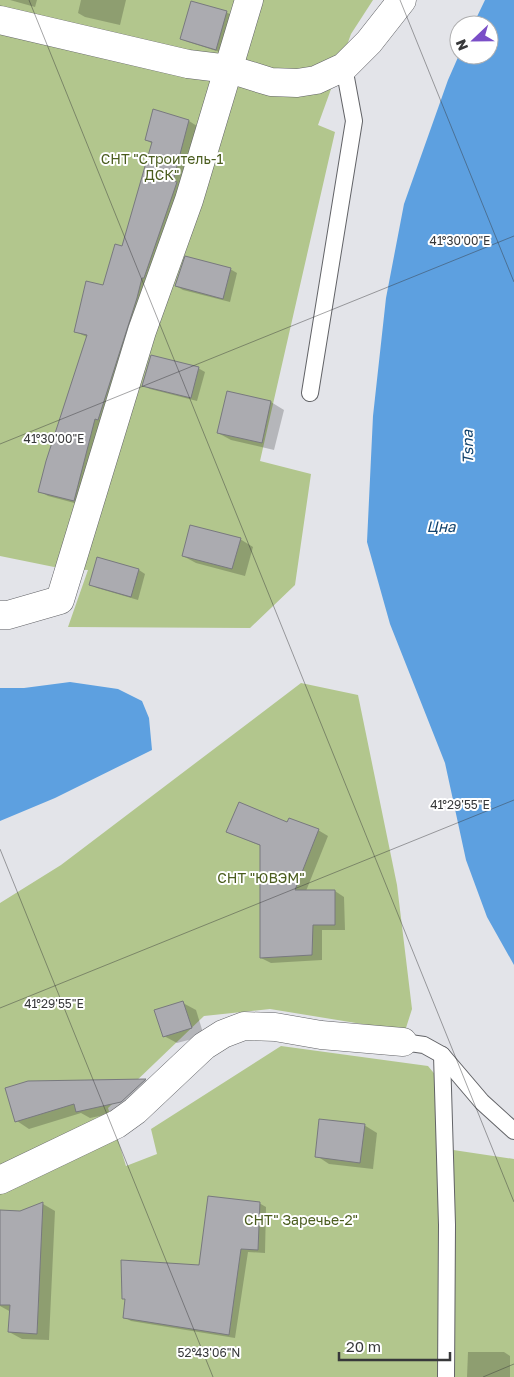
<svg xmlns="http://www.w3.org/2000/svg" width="514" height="1377" viewBox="0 0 514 1377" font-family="'Golos Text',sans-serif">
  <rect width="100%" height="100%" fill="#e3e4e9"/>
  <!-- green -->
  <g fill="#b2c68d">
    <polygon points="0,0 373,0 351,34 318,125 335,132 260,461 311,474 295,585 250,628 68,627 88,570 59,568 0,556"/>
    <polygon points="301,683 358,695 397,885 412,1009 405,1031 270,1009 204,1016 108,1108 126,1166 157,1154 151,1129 281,1046 428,1066 438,1078 440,1148 514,1159 514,1377 0,1377 0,903 61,865"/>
  </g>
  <!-- water -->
  <g fill="#5da0e0">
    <polygon points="485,0 514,0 514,965 487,917 466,860 445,763 390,624 367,542 373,416 386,298 404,204 448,80 459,55 489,55 489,25 473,25"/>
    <polygon points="70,682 118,689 142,701 149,718 152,750 55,798 0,821 0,688 24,688"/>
  </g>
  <!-- shadow -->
  <g fill="#0003">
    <polygon points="10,0 37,0 35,7"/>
    <polygon points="81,0 126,0 120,25 85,17 78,13"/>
    <polygon points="226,12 233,16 223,53 188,42 181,39"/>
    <polygon points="189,121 197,126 145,304 82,505 48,496 39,491 87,337 76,332 104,287 123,247 153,144 146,140"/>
    <polygon points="230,269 237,273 230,302 183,290 176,286"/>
    <polygon points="198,368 205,372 197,401 150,389 143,385"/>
    <polygon points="228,393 271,402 284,410 274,450 231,440 218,433"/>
    <polygon points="240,539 253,547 245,576 196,563 183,556"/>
    <polygon points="98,558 139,570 145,574 138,600 97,588 90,584"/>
    <polygon points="318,830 328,836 306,891 335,891 344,897 345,930 322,930 322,960 271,963 261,958 261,846 228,832"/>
    <polygon points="183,1003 196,1010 204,1036 177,1043 164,1036"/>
    <polygon points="146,1080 158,1087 134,1109 90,1118 81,1113 29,1129 17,1121 28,1082"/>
    <polygon points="364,1125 377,1133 373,1169 329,1164 317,1156"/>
    <polygon points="259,1203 266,1207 265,1253 248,1252 235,1338 131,1321 124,1317 126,1300 123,1298 200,1267"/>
    <polygon points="43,1204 55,1211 49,1340 22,1339 9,1332 11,1312 0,1306 0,1239 20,1212"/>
    <polygon points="468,1352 504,1352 510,1356 510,1377 467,1377"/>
  </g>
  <!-- building -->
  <g fill="#ababb0" stroke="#78797e">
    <polygon points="191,1 227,11 216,50 180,39"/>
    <polygon points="153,109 189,120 173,181 177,182 144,278 142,278 137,298 98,420 95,419 74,501 38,492 46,461 87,335 74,332 86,281 103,285 115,244 122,246 152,142 145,140"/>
    <polygon points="185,256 231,268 223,299 175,286"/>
    <polygon points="151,355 199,367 191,398 142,386"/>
    <polygon points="227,391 271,401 262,443 217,433"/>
    <polygon points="190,525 241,538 232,569 182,556"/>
    <polygon points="97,557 139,569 131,597 89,585"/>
    <polygon points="239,802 287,822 289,818 319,829 295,890 335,890 335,925 313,925 312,955 260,958 260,845 226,832"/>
    <polygon points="183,1001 192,1028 163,1037 154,1010"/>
    <polygon points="146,1079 121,1102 76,1112 74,1104 15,1122 5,1088 28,1081"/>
    <polygon points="319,1119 365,1124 360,1163 315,1157"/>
    <polygon points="208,1196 260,1202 258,1250 241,1249 229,1335 123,1318 125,1299 122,1299 121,1260 199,1265"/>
    <polygon points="43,1202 37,1334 8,1332 10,1305 0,1305 0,1210 20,1211"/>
  </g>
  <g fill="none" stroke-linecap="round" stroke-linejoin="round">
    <defs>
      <g id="service">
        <polyline points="310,393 354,121 344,67"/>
        <polyline points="403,1042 424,1045 442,1055 482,1102 514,1131"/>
        <polyline points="442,1055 447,1225 446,1377"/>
      </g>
      <g id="minor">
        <polyline points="0,20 188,64 229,69 271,82 297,83 316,80 344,67 369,42 402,0"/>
        <polyline points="0,615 8,615 60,600 142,331 189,200 249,0"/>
        <polyline points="0,1180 117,1124 135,1111 204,1046 223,1034 244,1026 275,1027 321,1035 403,1042"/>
      </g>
    </defs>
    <!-- service casing -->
    <use href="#service" stroke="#626367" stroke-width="18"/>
    <!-- minor casing -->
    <use href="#minor" stroke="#626367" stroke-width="29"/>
    <!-- service -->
    <use href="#service" stroke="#fff" stroke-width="16"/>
    <!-- minor -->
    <use href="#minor" stroke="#fff" stroke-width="28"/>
  </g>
  <!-- ticks -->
  <path fill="none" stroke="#37383a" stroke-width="1" stroke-opacity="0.45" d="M 29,0 L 514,1202M 400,0 L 514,282M 0,444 L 514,236M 0,849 L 213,1377M 0,1008 L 514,800M 483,1377 L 514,1364"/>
  <g text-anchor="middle" stroke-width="4" stroke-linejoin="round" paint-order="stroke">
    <!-- park labels -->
    <g font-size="14" fill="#4b5d1f" stroke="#fff">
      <text x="162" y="164">СНТ "Строитель-1<tspan x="162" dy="16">ДСК"</tspan></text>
      <text x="261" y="883">СНТ "ЮВЭМ"</text>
      <text x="301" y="1225">СНТ" Заречье-2"</text>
    </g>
    <!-- water labels -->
    <g font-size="15" font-style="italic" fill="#12436d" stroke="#fff">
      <text transform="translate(468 447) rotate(-91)" y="5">Tsna</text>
      <text x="441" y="532">Цна</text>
    </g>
  </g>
  <g font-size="12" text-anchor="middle" fill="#37383a" stroke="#fff" stroke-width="4" stroke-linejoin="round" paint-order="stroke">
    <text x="460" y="245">41°30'00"E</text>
    <text x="54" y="443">41°30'00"E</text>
    <text x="460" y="809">41°29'55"E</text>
    <text x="54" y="1008">41°29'55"E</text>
    <text x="209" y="1357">52°43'06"N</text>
  </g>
  <!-- north arrow -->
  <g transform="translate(474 40) rotate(248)"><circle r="24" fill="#ffffff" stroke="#afafb0"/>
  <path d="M0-4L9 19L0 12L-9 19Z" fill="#7a4ec7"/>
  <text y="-8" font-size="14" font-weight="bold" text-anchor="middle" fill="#37383a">N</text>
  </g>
  <!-- scale -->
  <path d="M339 1352v8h111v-8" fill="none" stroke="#37383a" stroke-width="2.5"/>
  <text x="346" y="1352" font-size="15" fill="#37383a" stroke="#ffffff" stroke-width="4" paint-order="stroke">20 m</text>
</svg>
